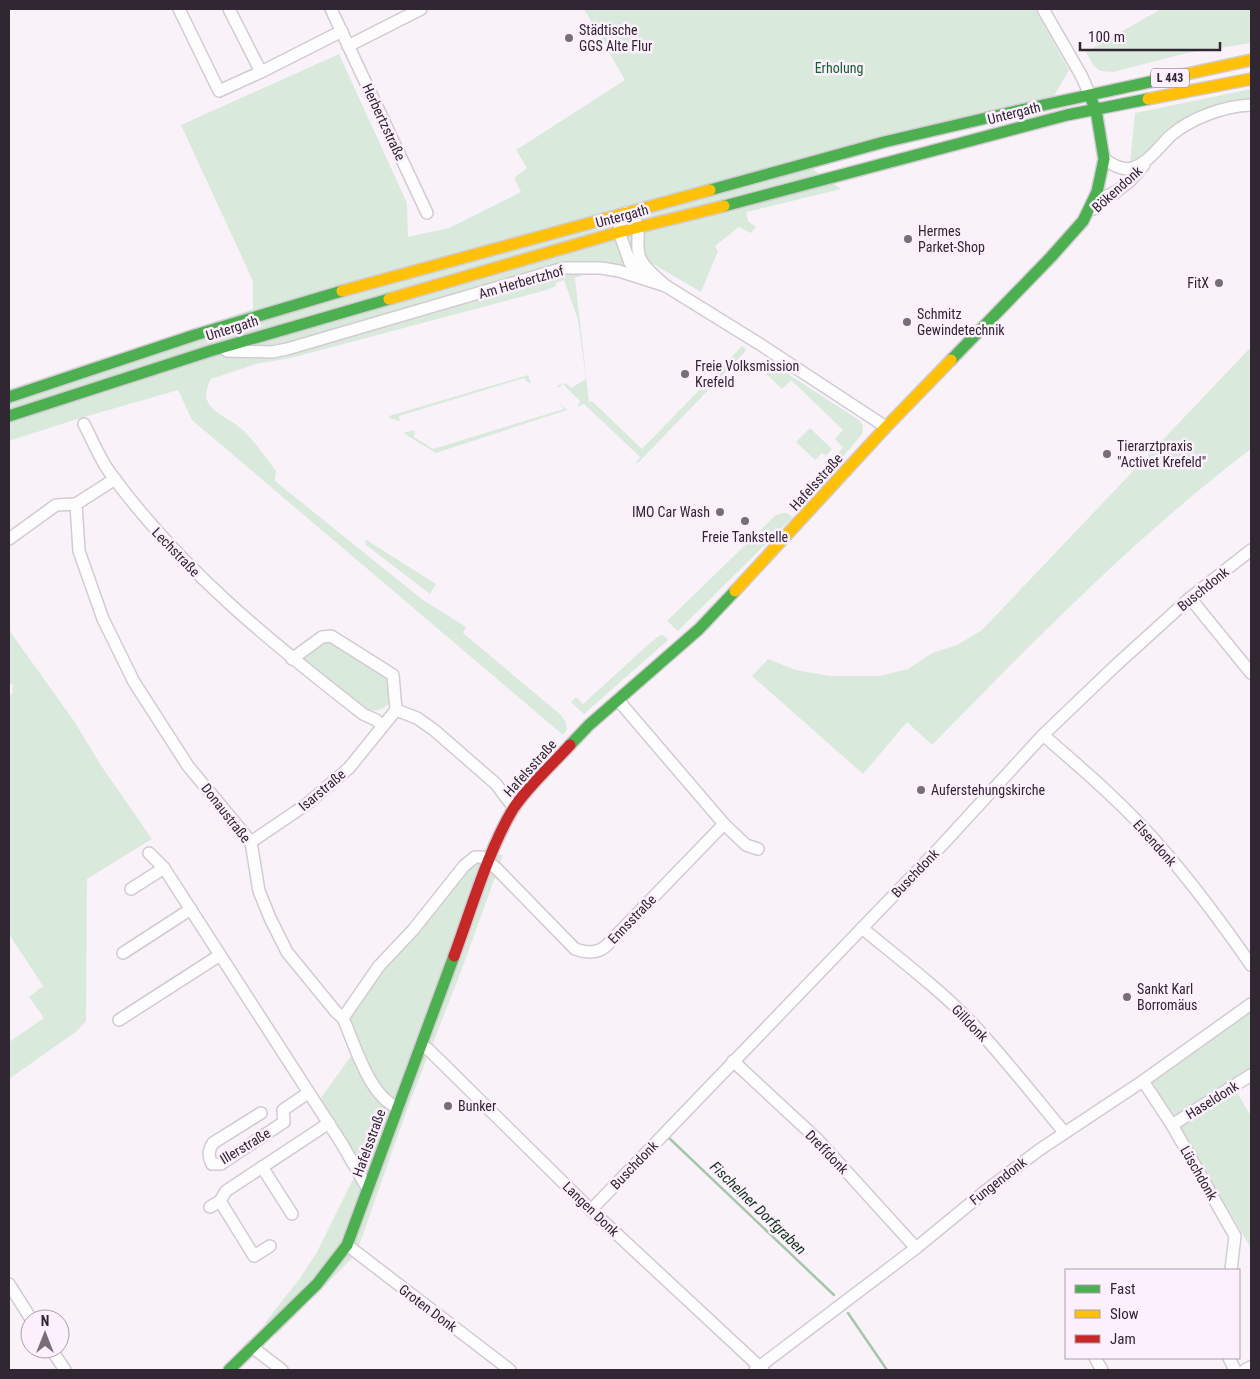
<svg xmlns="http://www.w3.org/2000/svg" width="1260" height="1379" viewBox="0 0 1260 1379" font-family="'Roboto Condensed',sans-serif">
  <rect width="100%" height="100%" fill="#f9f3f9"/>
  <!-- green -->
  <g fill="#d9eadc">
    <path d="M 584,9 L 1035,9 L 1069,70 L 1054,96 L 798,159 L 841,189 L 746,212 L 748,221 L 756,227 L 751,233 L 739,227 L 715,246 L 718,251 L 701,292 L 653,264 L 615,265 L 575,278 L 589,402 L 592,401 L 642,449 L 742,346 L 746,349 L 744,353 L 638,463 L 636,462 L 640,458 L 639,456 L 584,404 L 577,407 L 580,401 L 563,384 L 558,388 L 558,385 L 566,383 L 571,388 L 586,379 L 578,320 L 564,280 L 555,283 L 557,285 L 550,289 L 291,358 L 256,364 L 211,379 C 194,410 226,414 244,431 C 256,443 266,458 276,471 L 275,481 L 423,600 L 466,627 L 463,633 L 561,715 L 566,723 L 567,730 L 563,735 L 192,420 L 178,390 L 74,420 L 9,441 L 9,389 L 253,309 L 253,281 L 181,125 L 339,54 L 407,203 L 408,237 L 449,228 L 521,192 L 514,178 L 527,168 L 516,150 L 625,80 Z"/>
    <polygon points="1161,9 1251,9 1251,43 1187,53 1113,72 1100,71 1093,65 1086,52"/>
    <path d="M 1251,89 L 1251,100 C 1221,106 1196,110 1170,127 C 1157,136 1145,161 1130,163 L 1135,113 Z"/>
    <path d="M 1251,347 L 1251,449 C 1135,537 1034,641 932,745 L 907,722 L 863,774 L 752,676 L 768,659 L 796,670 L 830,676 L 879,676 L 908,669 L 932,653 L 957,645 L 982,630 Z"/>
    <path d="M 759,363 L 774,365 L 859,420 C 864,425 863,428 862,434 L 800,508 L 796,504 L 796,497 L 843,448 L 835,439 L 843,430 L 791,380 L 782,389 L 756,364 Z"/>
    <polygon points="528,375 531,383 529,383 524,378 399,416 400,421 389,418 389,416"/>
    <polygon points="560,404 567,410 436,453 403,433 415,430 414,437 433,449 564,409"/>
    <polygon points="810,428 832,449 826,456 822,453 815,460 796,442"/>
    <polygon points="782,513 787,513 793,517 678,631 667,621 776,515"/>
    <polygon points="365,539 436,584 430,594 366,545"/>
    <polygon points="9,630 74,721 102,767 152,839 87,879 86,1021 77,1031 9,1079 9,1042 44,1018 29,997 43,986 9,934 9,695 12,694 13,685 9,684"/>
    <polygon points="663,635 668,640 584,714 571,702 576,697 583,704 650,643 659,636"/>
    <path d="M 326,640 C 340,643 376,666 385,678 C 399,698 387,716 363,709 L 302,660 L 304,655 Z"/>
    <polygon points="481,852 503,855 460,974 409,1104 356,1254 276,1335 265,1323 300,1278 317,1252 355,1175 313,1109 354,1052 337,1018 424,907 474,853"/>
    <polygon points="1251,1010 1251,1072 1232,1084 1251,1116 1251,1248 1150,1078"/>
  </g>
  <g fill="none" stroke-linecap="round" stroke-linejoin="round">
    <!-- stream -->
    <g stroke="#a5c6ab" stroke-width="2.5">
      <polyline points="668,1137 834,1295"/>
      <polyline points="848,1313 887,1370"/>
    </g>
    <defs>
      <g id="street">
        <polyline points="179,9 219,91 261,72 342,31"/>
        <polyline points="229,9 261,72"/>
        <polyline points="331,9 427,213"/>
        <polyline points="1043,9 1081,75 1090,95"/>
        <polyline points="348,46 421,9"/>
        <path d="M 1104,159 C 1112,164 1122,171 1132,168 C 1147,164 1159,147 1170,136 C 1191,118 1224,106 1251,105"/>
        <polyline points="1093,209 1103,198 1117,191 1130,181 1144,165"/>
        <path d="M 627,212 C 629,214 633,217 635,220 C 642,232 634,248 641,260 C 646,270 657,278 666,286 L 646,276 L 630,263 L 619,232 L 620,224 Z"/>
        <polyline points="227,351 272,352 287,349 564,268 601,268 619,271 666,286 758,343 886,427"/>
        <path d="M 84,424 C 93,441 100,460 111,474 C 180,569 272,643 363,714 L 376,720 L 383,726 L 396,710 L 417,718 L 434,730 L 496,784 L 514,808"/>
        <path d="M 115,479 L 76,504 L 79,551 L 103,619 L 134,682 L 188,766 L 251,842 L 259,891 L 270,918 L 287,952 L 336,1012 L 343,1018 C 355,1045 369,1096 398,1108"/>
        <polyline points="9,539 56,505 76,504"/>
        <polyline points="1190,598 1251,673"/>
        <polyline points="292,659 322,637 331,636 393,675 396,710"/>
        <path d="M 1043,735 C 1086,772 1129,809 1165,852 C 1196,888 1224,926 1251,965"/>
        <polyline points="724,824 746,845 758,849"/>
        <polyline points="251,842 307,804 349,768 383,726"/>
        <polyline points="149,853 164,868 342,1144 365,1184 368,1187"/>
        <polyline points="131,889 164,868"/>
        <path d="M 862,928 C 898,958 937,987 970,1021 C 1003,1056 1033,1095 1064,1132"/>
        <polyline points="123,953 191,909"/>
        <path d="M 343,1018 L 379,966 L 413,930 L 464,866 L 475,857 L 482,857 L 496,868 L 575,949 C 586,953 598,954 607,945 L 724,824 L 618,700"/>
        <polyline points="119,1020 220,955"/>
        <polyline points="421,1046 428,1049 591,1210 763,1370"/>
        <polyline points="733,1061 817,1139 916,1248"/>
        <polyline points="1143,1081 1172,1125 1235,1236 1231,1270"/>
        <path d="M 261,1113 L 213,1143 C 208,1151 208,1156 212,1164 L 221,1164 L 284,1122 L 283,1110 L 308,1093"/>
        <polyline points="1172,1125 1251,1075"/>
        <polyline points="262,1167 292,1214"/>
        <polyline points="220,1201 254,1256 270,1246"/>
        <polyline points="210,1207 220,1201 226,1191 329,1123"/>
        <polyline points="591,1210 943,844 1043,735 1114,667 1190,598 1251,550"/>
        <polyline points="347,1245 510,1370"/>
        <polyline points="9,1284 31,1319"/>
        <polyline points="252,1347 282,1370"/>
        <polyline points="51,1349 65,1370"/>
        <polyline points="1095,1358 1102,1370"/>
        <polyline points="1229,1358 1235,1370"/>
        <polyline points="755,1370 916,1248 988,1189 1039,1150 1143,1081 1251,1004"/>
        <polyline points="1245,1370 1251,1367"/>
      </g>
      <g id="fast">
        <polyline points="710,190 884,142 1025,109 1182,75"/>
        <polyline points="724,206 1067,115 1148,99"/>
        <polyline points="951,360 1051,257 1083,221 1097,192 1104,159 1096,110 1091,99"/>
        <polyline points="9,397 195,335 342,291"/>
        <polyline points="9,416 210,351 389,299"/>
        <polyline points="570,745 589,725 699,629 735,591"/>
        <polyline points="229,1370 317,1284 347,1245 454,956"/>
      </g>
      <g id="slow">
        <polyline points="1182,75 1251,60"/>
        <polyline points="1148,99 1251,79"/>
        <polyline points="342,291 710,190"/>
        <polyline points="389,299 619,232 724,206"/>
        <polyline points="735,591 886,427 951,360"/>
      </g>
      <path id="jam" d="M 454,956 C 471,910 488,851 513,809 C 528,786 551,766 570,745"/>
    </defs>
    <!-- street casing -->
    <use href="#street" stroke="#d2cbd2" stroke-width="14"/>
    <!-- fast casing -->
    <use href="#fast" stroke="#d2cbd2" stroke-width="14"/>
    <!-- slow casing -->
    <use href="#slow" stroke="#d2cbd2" stroke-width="14"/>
    <!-- jam casing -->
    <use href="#jam" stroke="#d2cbd2" stroke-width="14"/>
    <!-- street -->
    <use href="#street" stroke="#fefdfe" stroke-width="11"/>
    <!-- fast -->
    <use href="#fast" stroke="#4caf50" stroke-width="11"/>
    <!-- slow -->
    <use href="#slow" stroke="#ffc107" stroke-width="11"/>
    <!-- jam -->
    <use href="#jam" stroke="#c62828" stroke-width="11"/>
  </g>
  <!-- markers -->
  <g fill="#776e78" stroke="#fbf0fc" stroke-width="2">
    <circle cx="569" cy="38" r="5"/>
    <circle cx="908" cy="239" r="5"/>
    <circle cx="1219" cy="283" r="5"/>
    <circle cx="907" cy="322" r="5"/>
    <circle cx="685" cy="374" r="5"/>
    <circle cx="1107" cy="454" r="5"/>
    <circle cx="720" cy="512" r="5"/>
    <circle cx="745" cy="521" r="5"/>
    <circle cx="921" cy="790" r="5"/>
    <circle cx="1127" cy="997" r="5"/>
    <circle cx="448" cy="1106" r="5"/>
  </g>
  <g text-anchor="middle" stroke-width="5" stroke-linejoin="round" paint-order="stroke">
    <!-- shield labels -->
    <rect fill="#fbf0fc" stroke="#6e636f" stroke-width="1" x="1151" y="68.5" width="38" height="19" rx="4"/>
    <g font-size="12" font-weight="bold" fill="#312732">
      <text x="1170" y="82">L 443</text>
    </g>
    <!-- poi labels -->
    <g font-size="14" fill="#312732" stroke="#fbf0fc" text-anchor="start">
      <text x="579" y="35">Städtische<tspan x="579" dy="16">GGS Alte Flur</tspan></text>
      <text x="918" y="236">Hermes<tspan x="918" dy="16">Parket-Shop</tspan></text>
      <text x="1209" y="288" text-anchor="end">FitX</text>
      <text x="917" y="319">Schmitz<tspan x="917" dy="16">Gewindetechnik</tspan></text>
      <text x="695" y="371">Freie Volksmission<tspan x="695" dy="16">Krefeld</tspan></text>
      <text x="1117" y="451">Tierarztpraxis<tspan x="1117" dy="16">"Activet Krefeld"</tspan></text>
      <text x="710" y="517" text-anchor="end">IMO Car Wash</text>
      <text x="745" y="542" text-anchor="middle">Freie Tankstelle</text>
      <text x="931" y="795">Auferstehungskirche</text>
      <text x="1137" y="994">Sankt Karl<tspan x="1137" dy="16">Borromäus</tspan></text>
      <text x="458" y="1111">Bunker</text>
    </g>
    <!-- park labels -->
    <g font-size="14" fill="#15612d" stroke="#fbf0fc">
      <text x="839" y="73">Erholung</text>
    </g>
    <!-- street labels -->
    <g font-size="14" fill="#312732" stroke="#fbf0fc">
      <text transform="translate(1014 113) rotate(-14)" y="5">Untergath</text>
      <text transform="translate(384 122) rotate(65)" y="5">Herbertzstraße</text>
      <text transform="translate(1117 189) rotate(-42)" y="5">Bökendonk</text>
      <text transform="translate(622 216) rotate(-15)" y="5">Untergath</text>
      <text transform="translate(521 282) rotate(-16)" y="5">Am Herbertzhof</text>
      <text transform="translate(232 328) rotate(-17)" y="5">Untergath</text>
      <text transform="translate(816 482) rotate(-48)" y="5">Hafelsstraße</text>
      <text transform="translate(176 552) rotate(46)" y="5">Lechstraße</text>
      <text transform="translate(1203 589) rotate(-39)" y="5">Buschdonk</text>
      <text transform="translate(530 768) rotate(-48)" y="5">Hafelsstraße</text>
      <text transform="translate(322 790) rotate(-40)" y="5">Isarstraße</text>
      <text transform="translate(226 813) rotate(52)" y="5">Donaustraße</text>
      <text transform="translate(1155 843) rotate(48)" y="5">Elsendonk</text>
      <text transform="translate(915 873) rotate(-46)" y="5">Buschdonk</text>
      <text transform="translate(632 919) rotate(-46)" y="5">Ennsstraße</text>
      <text transform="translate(970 1023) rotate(46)" y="5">Gilldonk</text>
      <text transform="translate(1212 1100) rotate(-32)" y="5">Haseldonk</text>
      <text transform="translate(369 1143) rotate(-70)" y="5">Hafelsstraße</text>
      <text transform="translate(245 1146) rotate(-31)" y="5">Illerstraße</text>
      <text transform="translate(827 1152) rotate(46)" y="5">Dreffdonk</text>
      <text transform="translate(634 1165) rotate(-46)" y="5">Buschdonk</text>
      <text transform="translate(1199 1173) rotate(60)" y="5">Lüschdonk</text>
      <text transform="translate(998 1181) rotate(-38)" y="5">Fungendonk</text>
      <text transform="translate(591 1209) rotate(44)" y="5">Langen Donk</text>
      <text transform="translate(428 1308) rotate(37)" y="5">Groten Donk</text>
    </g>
    <!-- water labels -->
    <g font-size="15" font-style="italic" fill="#11361b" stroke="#fbf0fc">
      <text transform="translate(758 1208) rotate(44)" y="5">Fischelner Dorfgraben</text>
    </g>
  </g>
  <!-- border -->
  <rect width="1260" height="1379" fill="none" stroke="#312732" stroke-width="20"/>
  <!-- legend -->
  <rect x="1065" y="1269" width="175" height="90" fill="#fbf0fc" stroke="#aaa0ab"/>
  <rect x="1075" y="1285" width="25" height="8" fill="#4caf50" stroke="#aaa0ab"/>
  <text x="1110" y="1294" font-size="15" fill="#312732">Fast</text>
  <rect x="1075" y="1310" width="25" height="8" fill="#ffc107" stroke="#aaa0ab"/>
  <text x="1110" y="1319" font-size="15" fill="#312732">Slow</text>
  <rect x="1075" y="1335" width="25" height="8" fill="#c62828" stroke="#aaa0ab"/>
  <text x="1110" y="1344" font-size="15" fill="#312732">Jam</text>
  <!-- north arrow -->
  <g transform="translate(45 1334)"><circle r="24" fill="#fbf0fc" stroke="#aaa0ab"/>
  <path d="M0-4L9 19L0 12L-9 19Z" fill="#776e78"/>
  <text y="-8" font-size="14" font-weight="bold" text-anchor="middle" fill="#312732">N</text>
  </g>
  <!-- scale -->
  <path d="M1080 42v8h140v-8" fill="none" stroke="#312732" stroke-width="2.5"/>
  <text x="1088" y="42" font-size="15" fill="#312732" stroke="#fbf0fc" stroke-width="4" paint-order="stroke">100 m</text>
</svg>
